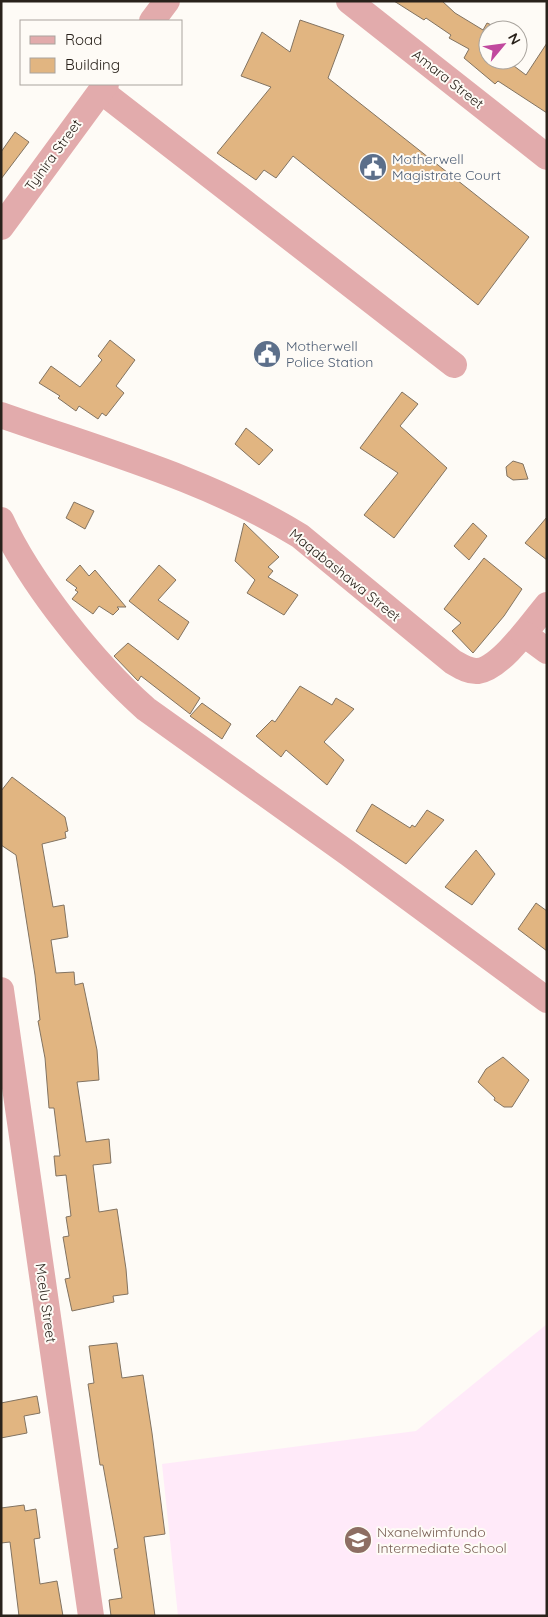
<svg xmlns="http://www.w3.org/2000/svg" width="548" height="1617" viewBox="0 0 548 1617" font-family="Quicksand,sans-serif">
  <rect width="100%" height="100%" fill="#fefbf6"/>
  <!-- education -->
  <polygon fill="#ffeaf9" points="547,1324 547,1616 178,1616 162,1464 416,1431"/>
  <!-- building -->
  <g fill="#e1b581" stroke="#827361">
    <polygon points="394,1 442,1 455,13 483,30 487,23 498,28 501,30 488,30 488,60 506,60 526,75 547,43 547,113 498,81 495,84 464,58 469,49 449,38 451,35 426,18 424,20"/>
    <polygon points="300,20 344,35 328,78 529,237 478,305 293,156 276,178 264,170 256,180 217,153 271,87 241,76 262,32 290,52"/>
    <polygon points="15,132 29,142 1,179 1,152"/>
    <polygon points="110,340 135,360 116,386 124,393 106,416 102,413 98,419 79,406 76,411 58,398 60,396 39,383 51,366 80,387 102,360 98,356"/>
    <polygon points="402,392 418,404 400,426 447,468 394,538 364,515 398,473 360,448"/>
    <polygon points="246,428 273,450 259,465 235,444"/>
    <polygon points="513,461 523,464 528,479 513,480 507,476 506,467"/>
    <polygon points="74,502 94,511 85,529 66,518"/>
    <polygon points="547,517 547,560 525,543"/>
    <polygon points="244,523 279,557 268,567 273,571 268,577 298,595 284,615 247,593 255,580 235,561"/>
    <polygon points="473,523 487,536 469,560 454,546"/>
    <polygon points="484,558 522,589 504,616 473,653 452,631 461,623 444,609"/>
    <polygon points="80,565 89,576 95,570 126,607 117,607 119,609 113,615 99,606 93,614 72,599 78,592 75,590 77,588 66,580"/>
    <polygon points="159,565 176,580 158,600 189,622 178,640 129,601"/>
    <polygon points="128,643 200,698 190,714 141,676 138,681 114,656"/>
    <polygon points="300,686 332,705 336,698 354,709 324,742 344,760 327,785 286,750 281,757 256,736 272,720 275,722"/>
    <polygon points="202,703 231,724 222,739 190,716"/>
    <polygon points="12,777 65,817 68,831 65,832 66,838 42,844 53,907 64,905 68,937 51,940 56,973 74,972 75,985 83,983 97,1050 99,1080 77,1082 86,1142 109,1139 111,1163 93,1165 99,1212 117,1209 126,1269 128,1294 113,1296 114,1302 72,1311 65,1279 70,1278 63,1237 69,1236 66,1217 71,1216 66,1175 56,1176 54,1156 60,1156 54,1108 49,1108 45,1058 38,1021 40,1020 35,975 16,855 1,845 1,791"/>
    <polygon points="372,804 410,828 412,825 415,827 427,810 444,820 406,864 356,831"/>
    <polygon points="476,850 495,874 472,905 445,887"/>
    <polygon points="536,903 547,911 547,951 518,929"/>
    <polygon points="503,1057 529,1080 512,1107 504,1107 494,1100 495,1098 478,1082 486,1069"/>
    <polygon points="117,1343 122,1378 143,1375 152,1433 165,1534 144,1537 155,1616 111,1616 109,1600 122,1598 114,1549 118,1548 103,1465 100,1465 88,1384 94,1383 89,1346"/>
    <polygon points="37,1396 40,1413 24,1416 27,1433 1,1438 1,1403"/>
    <polygon points="24,1505 25,1511 36,1509 40,1538 34,1539 40,1584 57,1581 63,1616 19,1616 10,1542 1,1543 1,1508"/>
  </g>
  <g fill="none" stroke-linecap="round" stroke-linejoin="round">
    <!-- minor -->
    <g stroke="#e2abac" stroke-width="26">
      <polyline points="349,1 547,157"/>
      <polyline points="152,21 167,1"/>
      <polyline points="101,91 454,365"/>
      <polyline points="1,227 106,84"/>
      <path d="M 1,415 C 103,451 207,479 300,536 L 453,662 C 460,666 469,672 478,671 C 501,668 532,623 547,605"/>
      <path d="M 1,520 C 30,583 94,663 146,709 L 349,854 L 547,1000"/>
      <polyline points="524,634 547,651"/>
      <polyline points="1,990 91,1616"/>
    </g>
  </g>
  <!-- icons -->
  <defs>
    <symbol id="civic-disc" viewBox="-11 -11 22 22"><circle r="9.5" fill="#5c6f8a" stroke="#fefbf6"/><path d="M-.6-6.5H3V-4.5H.6V-3L4-1V1h2V6H-6V1h2V-1L-.6-3ZM-1.2 2.5V6h2.4V2.5Z" fill="#fff"/></symbol>
    <symbol id="school-disc" viewBox="-11 -11 22 22"><circle r="9.5" fill="#8d6e63" stroke="#fefbf6"/><path d="M0-5L7-2L0 1L-7-2ZM-4 1L0 2.5L4 1V4Q0 6-4 4Z" fill="#fff"/></symbol>
  </defs>
  <g fill-rule="evenodd">
    <use href="#civic-disc" x="357" y="151" width="32" height="32"/>
    <use href="#civic-disc" x="251" y="338" width="32" height="32"/>
    <use href="#school-disc" x="342" y="1524" width="32" height="32"/>
  </g>
  <g text-anchor="middle" stroke-width="4" stroke-linejoin="round" paint-order="stroke">
    <!-- street labels -->
    <g font-size="14" fill="#29221b" stroke="#fefbf6">
      <text transform="translate(448 79) rotate(38)" y="5">Amara Street</text>
      <text transform="translate(53 155) rotate(-54)" y="5">Tyinira Street</text>
      <text transform="translate(345 575) rotate(39)" y="5">Maqabashawa Street</text>
      <text transform="translate(46 1303) rotate(82)" y="5">Mcelu Street</text>
    </g>
    <!-- service labels -->
    <g font-size="14" fill="#4e5e75" stroke="#fefbf6" text-anchor="start">
      <text x="392" y="164">Motherwell<tspan x="392" dy="16">Magistrate Court</tspan></text>
      <text x="286" y="351">Motherwell<tspan x="286" dy="16">Police Station</tspan></text>
    </g>
    <!-- education labels -->
    <g font-size="14" fill="#785e54" stroke="#fefbf6" text-anchor="start">
      <text x="377" y="1537">Nxanelwimfundo<tspan x="377" dy="16">Intermediate School</tspan></text>
    </g>
  </g>
  <!-- border -->
  <rect width="548" height="1617" fill="none" stroke="#29221b" stroke-width="5"/>
  <!-- legend -->
  <rect x="20" y="20" width="162" height="65" fill="#fefbf6" stroke="#a9a49e"/>
  <rect x="30" y="36" width="25" height="8" fill="#e2abac" stroke="#a9a49e"/>
  <text x="65" y="45" font-size="15" fill="#29221b">Road</text>
  <rect x="30" y="58" width="25" height="15" fill="#e1b581" stroke="#a9a49e"/>
  <text x="65" y="70" font-size="15" fill="#29221b">Building</text>
  <!-- north arrow -->
  <g transform="translate(503 45) rotate(61)"><circle r="24" fill="#fefbf6" stroke="#a9a49e"/>
  <path d="M0-4L9 19L0 12L-9 19Z" fill="#c1499e"/>
  <text y="-8" font-size="14" font-weight="bold" text-anchor="middle" fill="#29221b">N</text>
  </g>
</svg>
